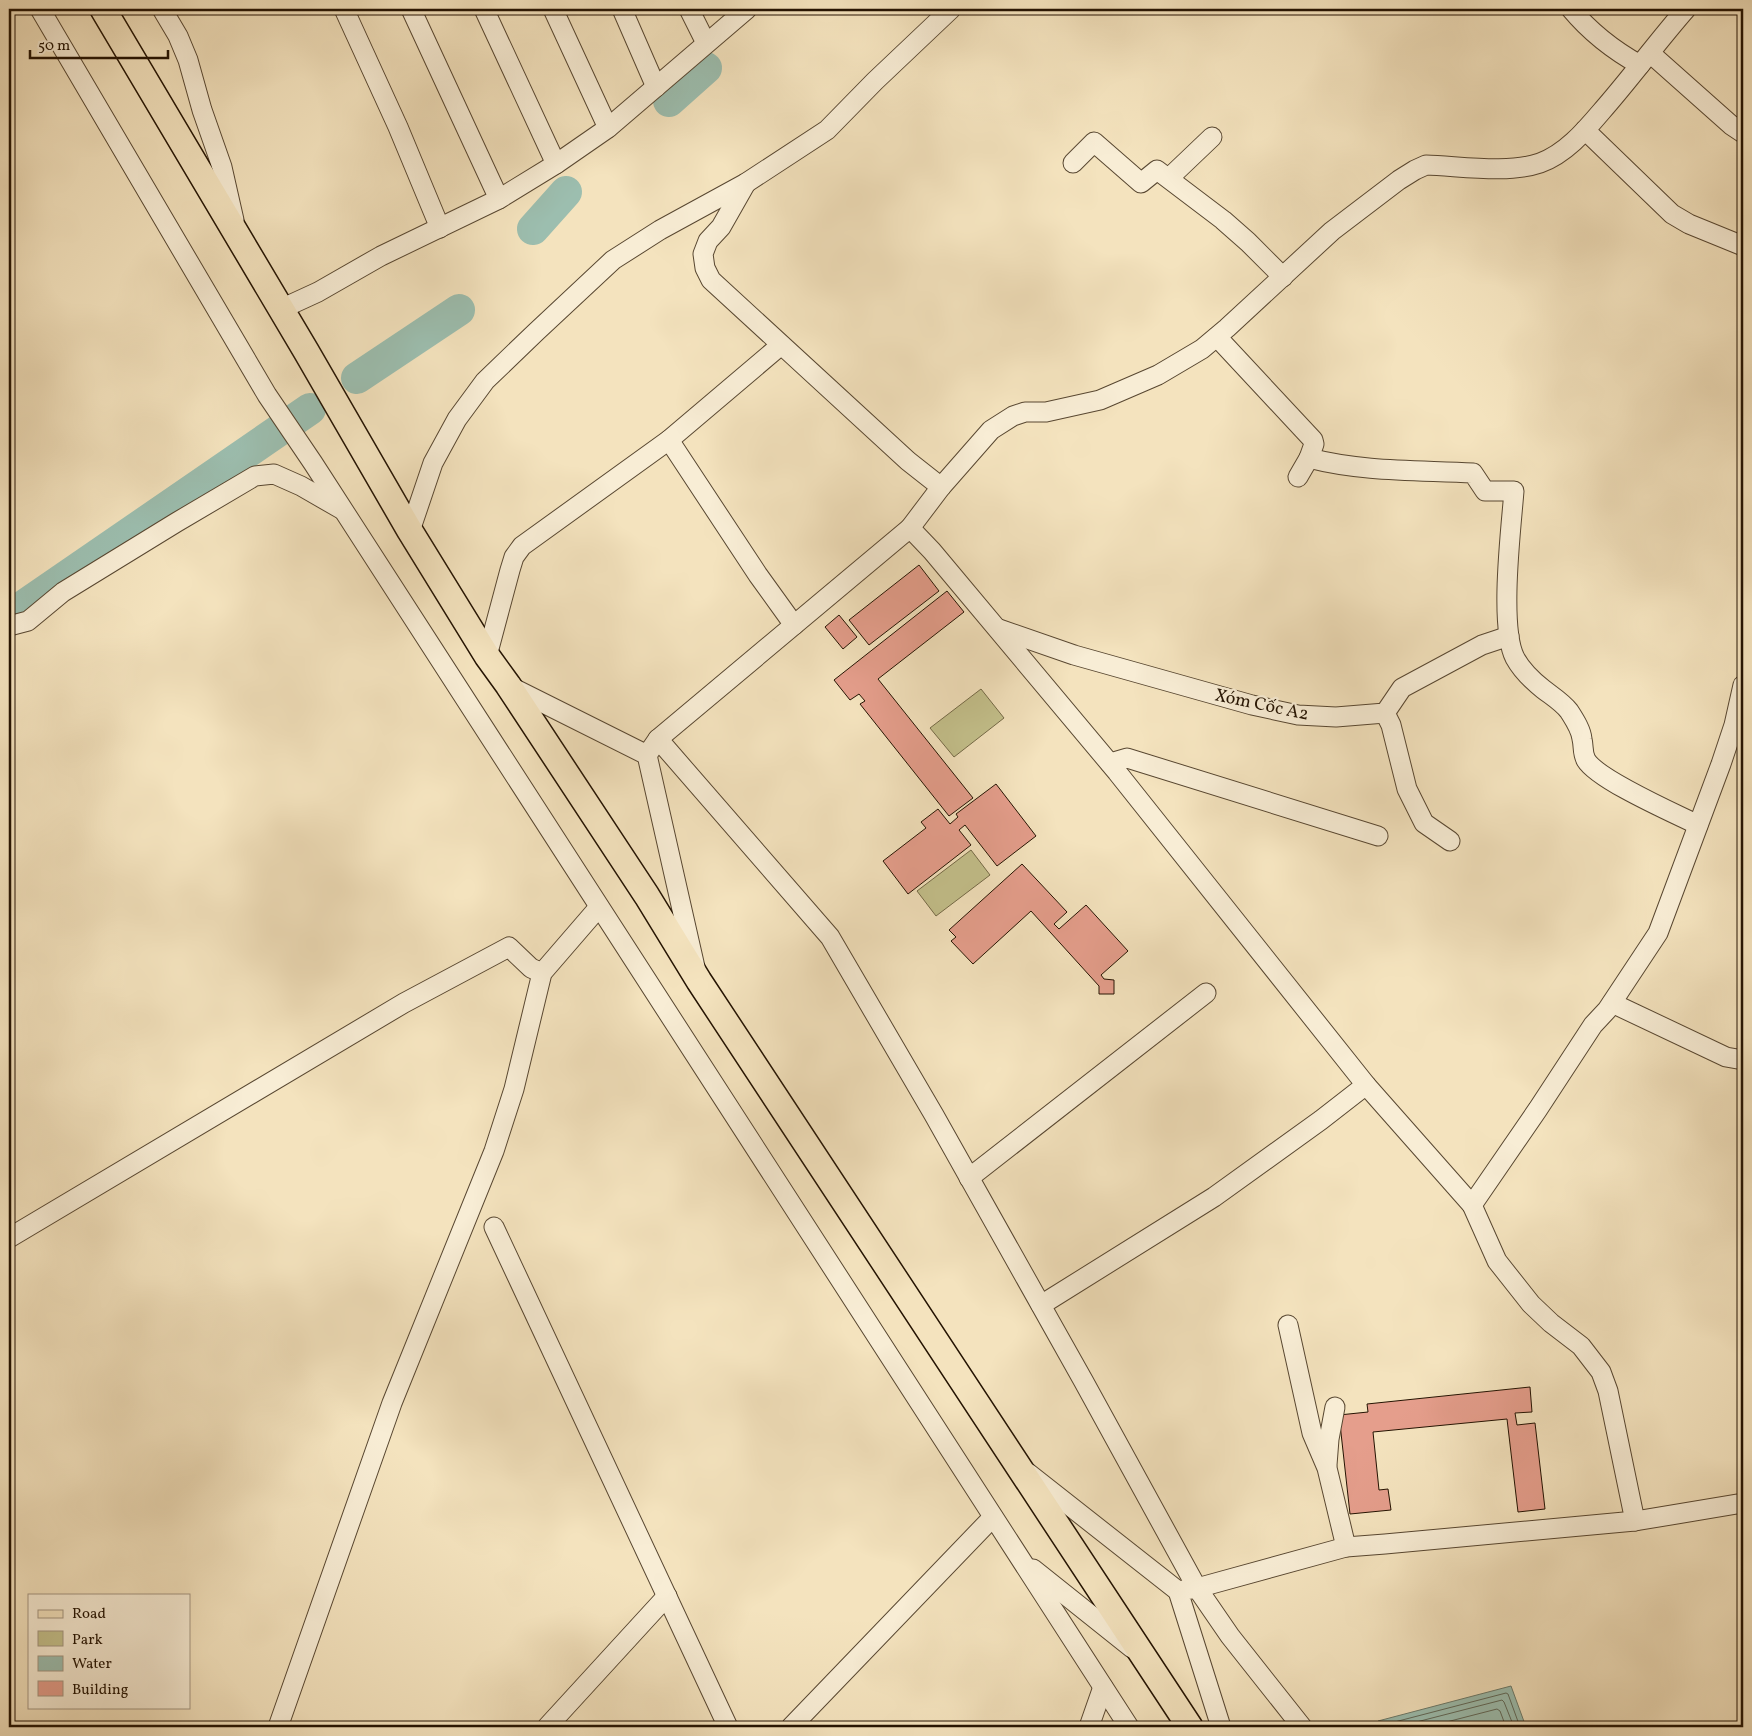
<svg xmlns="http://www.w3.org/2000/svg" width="1752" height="1736" viewBox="0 0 1752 1736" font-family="Vollkorn,serif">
  <rect width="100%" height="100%" fill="#f4e3be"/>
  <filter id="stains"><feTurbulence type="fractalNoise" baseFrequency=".004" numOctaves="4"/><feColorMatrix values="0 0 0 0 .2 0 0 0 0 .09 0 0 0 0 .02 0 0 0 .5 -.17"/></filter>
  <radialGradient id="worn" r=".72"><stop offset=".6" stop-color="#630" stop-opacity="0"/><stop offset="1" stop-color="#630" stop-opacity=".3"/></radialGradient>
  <!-- green -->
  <g fill="#c4c18c" stroke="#746a47">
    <polygon points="981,689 1004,718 954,757 930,728"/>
    <polygon points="971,850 990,875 936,916 917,891"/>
  </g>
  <!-- water -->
  <polygon fill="#9cbeaf" stroke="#6c7a6a" points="1511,1686 1526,1727 1375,1727 1378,1721"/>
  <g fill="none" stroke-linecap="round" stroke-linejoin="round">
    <!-- shore -->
    <g stroke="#606858" stroke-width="1">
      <polyline points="1380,1727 1383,1725 1506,1693 1508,1694 1520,1727"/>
      <polyline points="1397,1727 1502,1700 1504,1702 1514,1727"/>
      <polyline points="1427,1727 1497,1709 1500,1711 1506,1727"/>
    </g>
    <!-- river -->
    <g stroke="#9cbeaf" stroke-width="32">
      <polyline points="669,101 706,68"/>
      <polyline points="533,229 566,192"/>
      <polyline points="357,378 459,310"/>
      <polyline points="9,616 310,409"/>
    </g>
  </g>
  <!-- building -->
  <g fill="#e59e8c" stroke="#241302">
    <polygon points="919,565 939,591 869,645 849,620"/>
    <polygon points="947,591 964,612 878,679 973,798 949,816 860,704 865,701 859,694 850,700 834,680"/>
    <polygon points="839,615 857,637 843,649 825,627"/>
    <polygon points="996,784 1036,836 997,866 965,825 959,830 971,845 908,894 883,861 926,828 921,822 938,809 950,824 958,817 956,814"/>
    <polygon points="1022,864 1067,912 1054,924 1059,929 1086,905 1128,951 1101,975 1104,979 1114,980 1114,994 1099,994 1099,986 1031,911 973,964 951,941 956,937 949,930"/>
    <polygon points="1530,1387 1532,1412 1515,1413 1517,1425 1535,1423 1545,1509 1518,1512 1507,1419 1373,1432 1379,1490 1388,1489 1391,1510 1350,1514 1339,1415 1368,1412 1367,1404"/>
  </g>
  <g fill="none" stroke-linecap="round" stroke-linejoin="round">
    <defs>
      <g id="minor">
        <polyline points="40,9 267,395 313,463 1129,1727"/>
        <polyline points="162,9 178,36 188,60 202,110 222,167 234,220"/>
        <polyline points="344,9 398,127 440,228"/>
        <polyline points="411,9 499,199"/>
        <polyline points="484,9 556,164"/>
        <polyline points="553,9 608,128"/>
        <polyline points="622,9 656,87"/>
        <polyline points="689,9 706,43"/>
        <path d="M 1571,9 C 1591,33 1613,50 1640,65"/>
        <polyline points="1650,53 1731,125 1743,133"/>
        <polyline points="1585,130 1672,214 1689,224 1743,246"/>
        <polyline points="1073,163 1094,142 1141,183 1157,170 1223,220 1248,242 1283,277"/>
        <polyline points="1169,178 1212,137"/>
        <polyline points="746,183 721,227 708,241 703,254 705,268 711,280 908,461 941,487"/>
        <polyline points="281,309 318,292 381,256 499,199 556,164 608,128 747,9"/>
        <path d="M 1217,337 L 1313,440 L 1314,444 L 1309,458 C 1362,472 1419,470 1473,473 L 1485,491 L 1514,491 C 1511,529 1499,627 1515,658 C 1521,669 1533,681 1543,689 C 1552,696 1562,702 1569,711 C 1574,719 1581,729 1582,739 C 1584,747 1582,752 1586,760 C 1598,780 1674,813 1698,825"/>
        <polyline points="669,440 758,575 794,625"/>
        <polyline points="1298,477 1309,458"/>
        <path d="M 910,528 L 941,487 L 991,430 L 1013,416 L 1025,412 L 1046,412 L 1100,400 L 1158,375 L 1202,349 L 1227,328 L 1332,231 L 1399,180 L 1415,170 L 1426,165 C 1460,166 1508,174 1540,163 C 1565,154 1584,132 1601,112 C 1631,78 1657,42 1686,9"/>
        <polyline points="410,531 433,463 457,419 485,381 536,332 613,260 660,230 746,183 827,130 875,81 951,9"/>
        <polyline points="9,626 28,621 63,592 177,522 255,476 274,474 301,486 341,509"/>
        <polyline points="999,629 1074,655 1252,705 1298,715 1336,717 1385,713 1402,688 1482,645 1509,636"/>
        <polyline points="487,656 510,570 514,557 522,546 669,440 781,345"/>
        <polyline points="509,686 647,755 695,967"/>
        <polyline points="1385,713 1391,725 1407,789 1424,823 1450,841"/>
        <polyline points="658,739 830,937 934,1115 1084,1382 1197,1588 1178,1591 1221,1727"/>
        <polyline points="647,755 658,739 910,528 932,551 1117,772 1366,1085 1472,1205 1497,1261 1531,1304 1551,1323 1581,1346 1601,1372 1608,1391 1635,1521"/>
        <polyline points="1110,763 1127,758 1378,836"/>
        <polyline points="1612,1003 1726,1057 1743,1060"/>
        <polyline points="969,1178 1206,993"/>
        <polyline points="1472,1205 1538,1109 1593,1025 1607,1010 1658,933 1721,764 1734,725 1743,685"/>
        <polyline points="494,1227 728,1727"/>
        <polyline points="9,1238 404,1003 509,947 531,968 542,973"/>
        <polyline points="1041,1305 1214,1197 1321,1120 1366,1085"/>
        <polyline points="1288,1325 1312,1433 1327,1468 1346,1547"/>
        <polyline points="1327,1465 1329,1439 1335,1407"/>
        <polyline points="1028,1473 1178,1591"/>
        <polyline points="1033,1569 1132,1648"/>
        <polyline points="278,1727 392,1403 494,1151 514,1089 542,973 599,907"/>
        <polyline points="547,1727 667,1596"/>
        <polyline points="791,1727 993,1517"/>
        <polyline points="1089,1727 1103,1687"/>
        <polyline points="1302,1727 1230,1636 1197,1588 1346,1547 1385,1544 1635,1521 1743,1503"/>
      </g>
      <polyline id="major" points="103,9 306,351 410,531 487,656 508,685 647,896 699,981 1190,1727"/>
    </defs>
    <!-- minor casing -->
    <use href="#minor" stroke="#584731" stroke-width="21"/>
    <!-- major casing -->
    <use href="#major" stroke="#241302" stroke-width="28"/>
    <!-- minor -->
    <use href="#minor" stroke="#f8edd5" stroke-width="19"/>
    <!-- major -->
    <use href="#major" stroke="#f4e3be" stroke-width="25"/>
  </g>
  <g text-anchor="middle" stroke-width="4.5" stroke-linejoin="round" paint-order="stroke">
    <!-- street labels -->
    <g font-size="18" fill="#241302" stroke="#f8edd5">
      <text transform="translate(1262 704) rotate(12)" y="6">Xóm Cốc A2</text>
    </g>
  </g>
  <!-- margin -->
  <rect width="1752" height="1736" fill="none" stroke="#f4e3be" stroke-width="30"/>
  <rect x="10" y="10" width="1732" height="1716" fill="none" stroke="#241302" stroke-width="2.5"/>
  <rect x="15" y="15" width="1722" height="1706" fill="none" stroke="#241302"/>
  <!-- legend -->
  <rect x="28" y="1594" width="162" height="115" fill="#f8edd5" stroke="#a39681"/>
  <rect x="38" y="1610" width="25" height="8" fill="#f4e3be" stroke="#a39681"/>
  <text x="72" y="1618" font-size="15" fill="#241302">Road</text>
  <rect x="38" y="1631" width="25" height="15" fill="#c4c18c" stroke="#a39681"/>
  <text x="72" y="1644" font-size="15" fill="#241302">Park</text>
  <rect x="38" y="1656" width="25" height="15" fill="#9cbeaf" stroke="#a39681"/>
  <text x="72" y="1668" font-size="15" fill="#241302">Water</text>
  <rect x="38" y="1681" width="25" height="15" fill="#e59e8c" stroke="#a39681"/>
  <text x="72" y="1694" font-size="15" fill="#241302">Building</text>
  <!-- scale -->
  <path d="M30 50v8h138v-8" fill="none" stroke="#241302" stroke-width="2.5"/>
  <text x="38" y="50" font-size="15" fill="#241302" stroke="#f8edd5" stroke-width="4" paint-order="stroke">50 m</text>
  <rect width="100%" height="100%" filter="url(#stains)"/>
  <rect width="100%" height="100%" fill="url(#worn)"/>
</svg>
